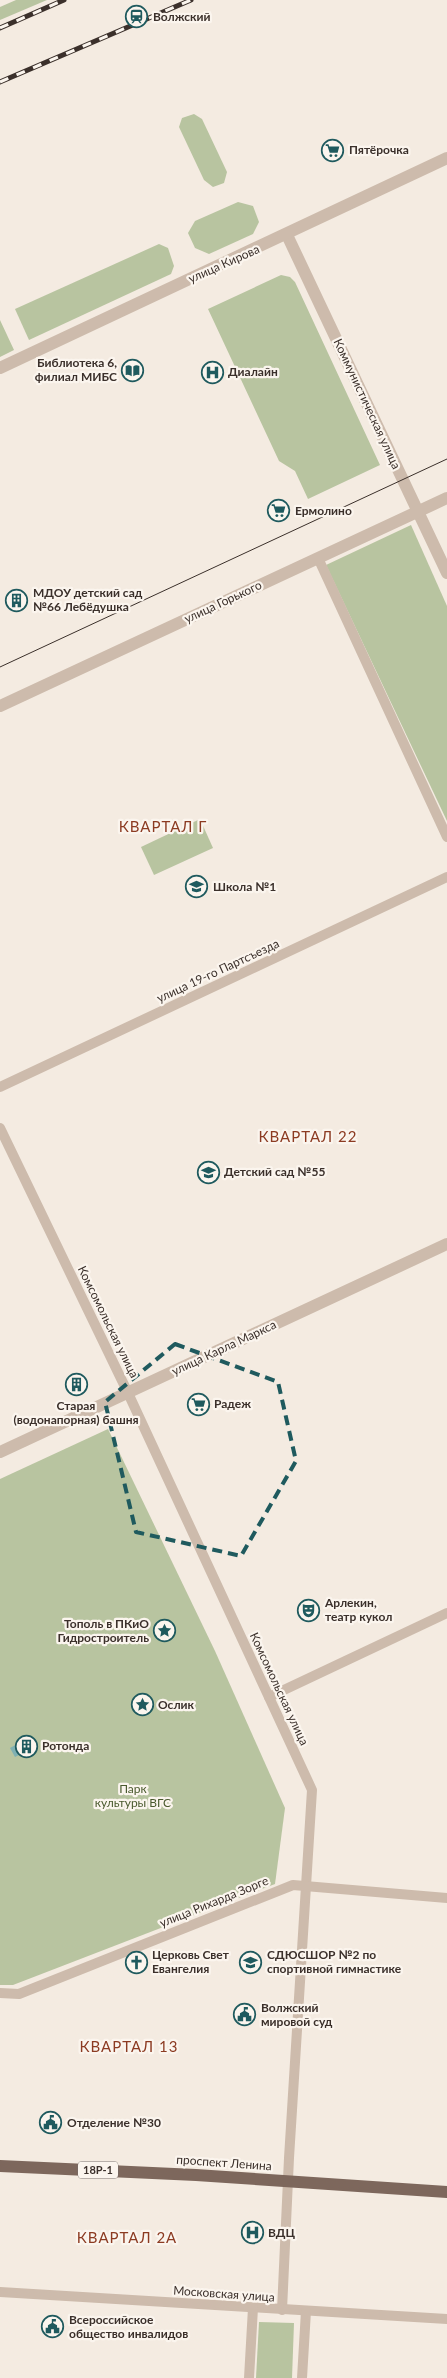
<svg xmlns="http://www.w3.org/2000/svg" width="447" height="2378" viewBox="0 0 447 2378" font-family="Lato,sans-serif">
  <rect width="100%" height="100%" fill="#f4ebe1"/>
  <!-- green -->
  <g fill="#b8c4a0">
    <polygon points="16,0 47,0 0,20 0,7"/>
    <polygon points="194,114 202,119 227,172 224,183 213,187 204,180 179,127 182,118"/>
    <polygon points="238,202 253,206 259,222 253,234 209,254 195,248 188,233 195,221"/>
    <polygon points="159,244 168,248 174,266 171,274 29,340 15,309"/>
    <polygon points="281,275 290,277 295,282 380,465 308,499 295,471 279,461 208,309"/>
    <polygon points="0,320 14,350 0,357"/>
    <polygon points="411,525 447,606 447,821 326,565"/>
    <polygon points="200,819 213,848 154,875 141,847"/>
    <polygon points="108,1429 215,1651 285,1808 275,1884 13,1985 0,1985 0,1479"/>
    <polygon points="259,2322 294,2323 292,2378 256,2378"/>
  </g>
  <!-- water -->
  <polygon fill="#7fb0b2" points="28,1738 33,1748 15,1757 10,1748"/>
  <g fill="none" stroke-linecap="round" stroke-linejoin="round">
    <!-- minor -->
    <g stroke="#cdbbac" stroke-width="10">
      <polyline points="318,558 447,837"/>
      <polyline points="0,1087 447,877"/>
      <polyline points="0,1128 128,1393 312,1790 289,2158 282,2310"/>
      <polyline points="269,1697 447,1613"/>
      <polyline points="0,1993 19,1994 293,1885 447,1898"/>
      <polyline points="0,2292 447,2319"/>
      <polyline points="249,2378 253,2308"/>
      <polyline points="302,2378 306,2311"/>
    </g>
    <!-- tertiary -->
    <g stroke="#cdbbac" stroke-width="12">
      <polyline points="287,235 447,573"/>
      <polyline points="0,368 447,158"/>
      <polyline points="0,706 447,498"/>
      <polyline points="0,1452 447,1244"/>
    </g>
    <!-- primary -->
    <polyline stroke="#7d675c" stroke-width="12" points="0,2166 196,2175 447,2192"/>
    <!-- tram -->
    <polyline stroke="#3b302b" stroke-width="1" points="0,667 447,459"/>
    <defs>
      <g id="rail">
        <polyline points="0,28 64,0"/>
        <polyline points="0,82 191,0"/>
      </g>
    </defs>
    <!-- rail casing -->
    <use href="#rail" stroke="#3b302b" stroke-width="5"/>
    <!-- rail -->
    <use href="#rail" stroke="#fbf5ee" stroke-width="3" stroke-dasharray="9" stroke-linecap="butt"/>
  </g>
  <!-- marked area -->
  <path fill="none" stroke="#1f5a5e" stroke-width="4" stroke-dasharray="10 6" stroke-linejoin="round" d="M 175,1344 L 278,1382 L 296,1461 L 241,1556 L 136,1532 L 105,1402 Z"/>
  <!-- icons -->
  <defs>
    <symbol id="station-ring" viewBox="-11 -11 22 22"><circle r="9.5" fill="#fbf5ee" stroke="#1f5a5e" stroke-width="1.5"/><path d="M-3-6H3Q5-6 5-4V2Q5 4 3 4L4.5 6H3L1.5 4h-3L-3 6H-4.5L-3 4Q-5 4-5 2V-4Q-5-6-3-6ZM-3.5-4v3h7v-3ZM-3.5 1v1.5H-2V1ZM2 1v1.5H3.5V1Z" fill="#1f5a5e"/></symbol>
    <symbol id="supermarket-ring" viewBox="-11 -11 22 22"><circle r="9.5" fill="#fbf5ee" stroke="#1f5a5e" stroke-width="1.5"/><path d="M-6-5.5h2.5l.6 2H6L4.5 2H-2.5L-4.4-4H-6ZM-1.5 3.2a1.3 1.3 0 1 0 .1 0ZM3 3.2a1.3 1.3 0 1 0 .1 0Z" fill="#1f5a5e"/></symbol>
    <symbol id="library-ring" viewBox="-11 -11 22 22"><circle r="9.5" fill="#fbf5ee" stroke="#1f5a5e" stroke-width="1.5"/><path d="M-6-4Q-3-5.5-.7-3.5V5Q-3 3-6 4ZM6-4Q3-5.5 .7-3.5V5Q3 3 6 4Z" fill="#1f5a5e"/></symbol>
    <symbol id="hospital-ring" viewBox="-11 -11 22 22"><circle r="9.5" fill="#fbf5ee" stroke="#1f5a5e" stroke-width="1.5"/><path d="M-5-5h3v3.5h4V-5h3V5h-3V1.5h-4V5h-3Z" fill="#1f5a5e"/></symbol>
    <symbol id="building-ring" viewBox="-11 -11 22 22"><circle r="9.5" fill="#fbf5ee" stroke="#1f5a5e" stroke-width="1.5"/><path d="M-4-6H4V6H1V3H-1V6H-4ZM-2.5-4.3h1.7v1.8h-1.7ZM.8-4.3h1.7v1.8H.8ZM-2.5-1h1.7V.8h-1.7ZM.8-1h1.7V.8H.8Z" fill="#1f5a5e"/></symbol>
    <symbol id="school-ring" viewBox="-11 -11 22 22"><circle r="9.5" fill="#fbf5ee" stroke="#1f5a5e" stroke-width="1.5"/><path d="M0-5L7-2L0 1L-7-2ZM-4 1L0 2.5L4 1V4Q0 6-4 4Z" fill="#1f5a5e"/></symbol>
    <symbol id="theatre-ring" viewBox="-11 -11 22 22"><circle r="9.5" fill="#fbf5ee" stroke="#1f5a5e" stroke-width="1.5"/><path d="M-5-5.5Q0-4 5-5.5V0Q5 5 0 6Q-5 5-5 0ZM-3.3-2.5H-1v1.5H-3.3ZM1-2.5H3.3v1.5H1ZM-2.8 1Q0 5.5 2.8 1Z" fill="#1f5a5e"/></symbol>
    <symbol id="sight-ring" viewBox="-11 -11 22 22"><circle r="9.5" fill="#fbf5ee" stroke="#1f5a5e" stroke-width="1.5"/><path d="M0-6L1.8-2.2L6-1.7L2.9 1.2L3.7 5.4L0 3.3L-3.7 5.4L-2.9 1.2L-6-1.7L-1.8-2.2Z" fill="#1f5a5e"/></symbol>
    <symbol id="church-ring" viewBox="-11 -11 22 22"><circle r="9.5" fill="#fbf5ee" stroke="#1f5a5e" stroke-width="1.5"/><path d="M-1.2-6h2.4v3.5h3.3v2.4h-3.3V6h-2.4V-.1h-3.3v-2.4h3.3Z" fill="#1f5a5e"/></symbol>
    <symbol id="civic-ring" viewBox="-11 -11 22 22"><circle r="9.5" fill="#fbf5ee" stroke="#1f5a5e" stroke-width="1.5"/><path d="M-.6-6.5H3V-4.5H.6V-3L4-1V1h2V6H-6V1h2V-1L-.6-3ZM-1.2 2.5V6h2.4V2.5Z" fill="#1f5a5e"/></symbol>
  </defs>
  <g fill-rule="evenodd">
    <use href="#station-ring" x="124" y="4" width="25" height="25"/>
    <use href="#supermarket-ring" x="320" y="138" width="25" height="25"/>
    <use href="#library-ring" x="120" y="358" width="25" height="25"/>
    <use href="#hospital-ring" x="200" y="360" width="25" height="25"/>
    <use href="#supermarket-ring" x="266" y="498" width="25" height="25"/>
    <use href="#building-ring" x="4" y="588" width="25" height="25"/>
    <use href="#school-ring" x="184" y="874" width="25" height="25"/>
    <use href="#school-ring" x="196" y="1160" width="25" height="25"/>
    <use href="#building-ring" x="64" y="1372" width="25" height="25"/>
    <use href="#supermarket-ring" x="186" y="1392" width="25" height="25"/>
    <use href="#theatre-ring" x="296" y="1598" width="25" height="25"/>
    <use href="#sight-ring" x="152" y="1618" width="25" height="25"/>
    <use href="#sight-ring" x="130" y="1692" width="25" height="25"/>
    <use href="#building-ring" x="14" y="1734" width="25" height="25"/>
    <use href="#church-ring" x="124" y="1950" width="25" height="25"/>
    <use href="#school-ring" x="238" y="1950" width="25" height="25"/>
    <use href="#civic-ring" x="232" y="2002" width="25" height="25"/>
    <use href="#civic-ring" x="38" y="2110" width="25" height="25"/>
    <use href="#hospital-ring" x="240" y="2220" width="25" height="25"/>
    <use href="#civic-ring" x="40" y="2314" width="25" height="25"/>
  </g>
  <g text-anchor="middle" stroke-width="4.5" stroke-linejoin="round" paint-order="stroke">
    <!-- shield labels -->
    <rect fill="#fbf5ee" stroke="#756b66" stroke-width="1" x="78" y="2161.5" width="40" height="17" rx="4"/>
    <g font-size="11" font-weight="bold" fill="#3b302b">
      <text x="98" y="2174">18Р-1</text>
    </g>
    <!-- poi labels -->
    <g font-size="12" font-weight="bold" fill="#3b302b" stroke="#fbf5ee" text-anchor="start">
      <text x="153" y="21">Волжский</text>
      <text x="349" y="154">Пятёрочка</text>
      <text x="117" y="367" text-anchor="end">Библиотека 6,<tspan x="117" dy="14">филиал МИБС</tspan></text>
      <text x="228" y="376">Диалайн</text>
      <text x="295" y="515">Ермолино</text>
      <text x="33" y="597">МДОУ детский сад<tspan x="33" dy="14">№66 Лебёдушка</tspan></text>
      <text x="213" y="891">Школа №1</text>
      <text x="224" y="1176">Детский сад №55</text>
      <text x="214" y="1408">Радеж</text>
      <text x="76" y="1410" text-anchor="middle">Старая<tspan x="76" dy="14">(водонапорная) башня</tspan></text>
      <text x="325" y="1607">Арлекин,<tspan x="325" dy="14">театр кукол</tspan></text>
      <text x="149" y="1628" text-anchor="end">Тополь в ПКиО<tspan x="149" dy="14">Гидростроитель</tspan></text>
      <text x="158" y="1709">Ослик</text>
      <text x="42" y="1750">Ротонда</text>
      <text x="152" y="1959">Церковь Свет<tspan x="152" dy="14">Евангелия</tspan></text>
      <text x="267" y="1959">СДЮСШОР №2 по<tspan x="267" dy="14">спортивной гимнастике</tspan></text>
      <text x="261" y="2012">Волжский<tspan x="261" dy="14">мировой суд</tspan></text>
      <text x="67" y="2127">Отделение №30</text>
      <text x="268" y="2237">ВДЦ</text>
      <text x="69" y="2324">Всероссийское<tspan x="69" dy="14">общество инвалидов</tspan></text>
    </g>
    <!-- street labels -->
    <g font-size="12" fill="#3b302b" stroke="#fbf5ee">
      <text transform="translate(224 264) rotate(-24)" y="4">улица Кирова</text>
      <text transform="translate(367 404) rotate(65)" y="4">Коммунистическая улица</text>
      <text transform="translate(223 602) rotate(-25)" y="4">улица Горького</text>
      <text transform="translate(218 971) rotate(-25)" y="4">улица 19-го Партсъезда</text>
      <text transform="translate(108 1322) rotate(64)" y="4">Комсомольская улица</text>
      <text transform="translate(224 1348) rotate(-25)" y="4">улица Карла Маркса</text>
      <text transform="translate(279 1689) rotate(65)" y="4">Комсомольская улица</text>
      <text transform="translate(214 1902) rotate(-22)" y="4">улица Рихарда Зорге</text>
      <text transform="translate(224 2163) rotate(4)" y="4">проспект Ленина</text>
      <text transform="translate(224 2294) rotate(4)" y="4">Московская улица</text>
    </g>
    <!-- park labels -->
    <g font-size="12" fill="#4a5a2e" stroke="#fbf5ee">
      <text x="133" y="1793">Парк<tspan x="133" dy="14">культуры ВГС</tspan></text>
    </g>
    <!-- quarter labels -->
    <g font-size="15" letter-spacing="1" fill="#8c3b22" stroke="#fbf5ee">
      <text x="163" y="832">КВАРТАЛ Г</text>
      <text x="308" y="1142">КВАРТАЛ 22</text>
      <text x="129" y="2052">КВАРТАЛ 13</text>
      <text x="127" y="2243">КВАРТАЛ 2А</text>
    </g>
  </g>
</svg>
